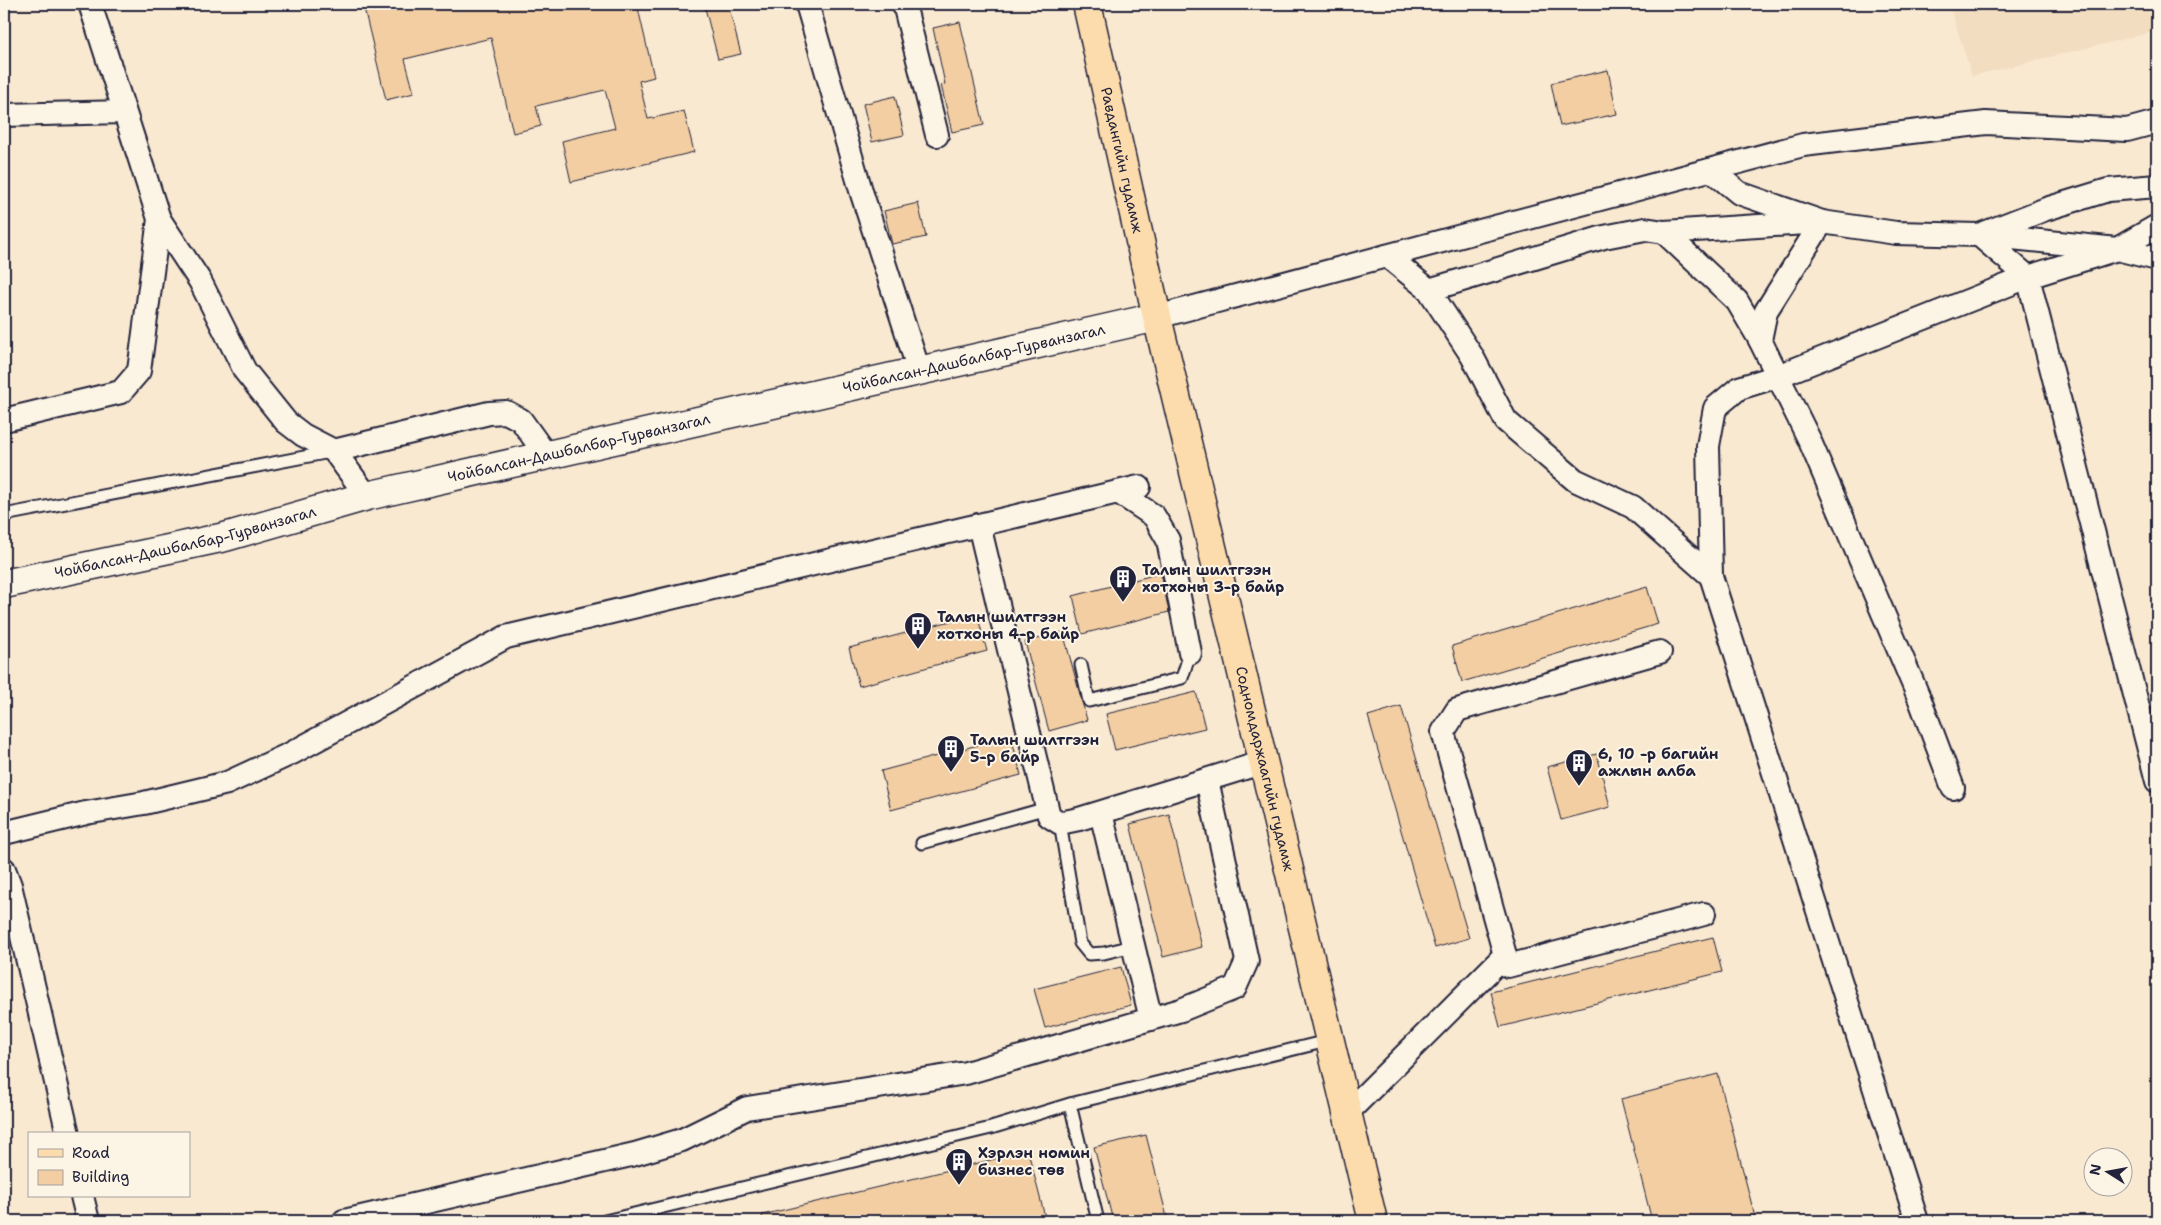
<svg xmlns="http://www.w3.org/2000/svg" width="2161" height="1225" viewBox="0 0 2161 1225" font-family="'Shantell Sans',sans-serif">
  <rect width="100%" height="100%" fill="#f9e9d1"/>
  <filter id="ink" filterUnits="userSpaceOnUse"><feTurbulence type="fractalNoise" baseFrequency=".02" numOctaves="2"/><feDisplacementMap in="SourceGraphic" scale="10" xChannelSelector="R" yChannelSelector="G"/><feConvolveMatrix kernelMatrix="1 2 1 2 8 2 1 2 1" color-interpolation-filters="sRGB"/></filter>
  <g filter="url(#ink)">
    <!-- built -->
    <polygon fill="#f3ddc0" points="1949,4 2157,4 2157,31 1972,76"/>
    <!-- building -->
    <g fill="#f2cea2" stroke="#22223b">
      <polygon points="363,4 637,4 654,77 639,81 648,119 684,111 694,152 571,182 562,141 615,128 605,90 536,106 541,126 513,133 491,38 405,59 414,93 386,100"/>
      <polygon points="704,4 728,4 741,54 718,59"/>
      <polygon points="960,22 984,125 952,132 941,85 945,84 933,28"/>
      <polygon points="1608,70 1617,114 1560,126 1551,83"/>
      <polygon points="895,96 904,135 872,142 863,104"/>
      <polygon points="918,203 926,237 892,244 884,211"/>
      <polygon points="1161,573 1169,612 1082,634 1073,596"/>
      <polygon points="1647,587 1658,624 1462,682 1452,646"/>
      <polygon points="977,614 987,651 859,686 849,648"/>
      <polygon points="1063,632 1087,720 1049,731 1025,642"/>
      <polygon points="1196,692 1205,728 1115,750 1106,714"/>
      <polygon points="1401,706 1469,938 1435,948 1368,716"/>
      <polygon points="1011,736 1021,775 891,810 881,771"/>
      <polygon points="1597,754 1610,807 1561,820 1547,767"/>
      <polygon points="1169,814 1202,947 1163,957 1130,824"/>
      <polygon points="1713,937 1722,972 1500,1027 1491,992"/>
      <polygon points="1121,967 1131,1005 1045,1028 1034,989"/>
      <polygon points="1718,1074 1756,1221 1652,1221 1621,1099"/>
      <polygon points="1146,1135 1168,1221 1113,1221 1094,1147"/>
      <polygon points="1028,1151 1046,1221 763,1221 762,1215"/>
    </g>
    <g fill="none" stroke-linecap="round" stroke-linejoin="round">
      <defs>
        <g id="service">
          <polyline points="4,515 330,452"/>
          <polyline points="1081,665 1089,701 1182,678 1190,653"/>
          <polyline points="1060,823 1080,943 1089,954 1104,953 1133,946"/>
          <polyline points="922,843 1047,808"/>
          <polyline points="1070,1104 1098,1221"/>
          <polyline points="605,1221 991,1128 1070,1104 1331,1040"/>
        </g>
        <g id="minor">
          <polyline points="807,4 862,194 919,371"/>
          <polyline points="904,4 937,135"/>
          <polyline points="4,115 124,112"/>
          <polyline points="1711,170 1739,193 1822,222 1896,233 1979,235 2046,209 2108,190 2157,186"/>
          <polyline points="159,219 200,281 245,371 286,422 303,435 334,451 367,496"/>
          <polyline points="1664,232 1822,222 1766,311 1760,340 1809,439 1920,700 1953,788"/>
          <polyline points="1979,235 2028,277 2157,781"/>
          <polyline points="1983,235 2117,249 2157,259"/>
          <polyline points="1387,256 1429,290 1472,356 1506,421 1575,480 1633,507 1711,576"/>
          <polyline points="1429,290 1604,237 1645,229 1664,232 1737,301 1760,340"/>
          <polyline points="1157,317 1803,145 1986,123 2127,130 2157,122"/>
          <polyline points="4,420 121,392 139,371 159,219 90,4"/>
          <polyline points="334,451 489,413 506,412 521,420 546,455"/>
          <polyline points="1118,492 1154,516 1168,540 1190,653"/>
          <polyline points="979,525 1049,816 1060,823 1079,819 1264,762"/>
          <polyline points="1660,652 1457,710 1443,732 1508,966 1704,914"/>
          <polyline points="1101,813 1151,1019"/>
          <polyline points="4,833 86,813 144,803 227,783 292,753 506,637 1139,487"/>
          <polyline points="4,869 10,885 68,1134"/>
          <polyline points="1348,1112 1505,955"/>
          <polyline points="82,1196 88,1221"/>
          <polyline points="344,1221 635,1154 682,1140 747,1108 966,1073 1181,1010 1235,988 1247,961 1207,780"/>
          <polyline points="1917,1221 1711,576 1708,446 1715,408 1739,388 1778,376 2028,277 2117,249 2157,226"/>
        </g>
        <g id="tertiary">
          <path id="s1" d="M 4,584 L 225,537 L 367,496 L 1157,317"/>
        </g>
        <g id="primary">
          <path id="s2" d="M 1087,4 L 1157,317 L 1373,1221"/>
        </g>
      </defs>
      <!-- service casing -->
      <use href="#service" stroke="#22223b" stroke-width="15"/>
      <!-- minor casing -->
      <use href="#minor" stroke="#22223b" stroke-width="26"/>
      <!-- tertiary casing -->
      <use href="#tertiary" stroke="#22223b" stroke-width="31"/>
      <!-- primary casing -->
      <use href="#primary" stroke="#22223b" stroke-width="31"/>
      <!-- service -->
      <use href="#service" stroke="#fcf5e5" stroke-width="11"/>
      <!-- minor -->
      <use href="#minor" stroke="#fcf5e5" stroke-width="22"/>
      <!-- tertiary -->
      <use href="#tertiary" stroke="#fcf5e5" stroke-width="28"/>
      <!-- primary -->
      <use href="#primary" stroke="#fcdcac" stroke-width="28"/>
    </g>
  </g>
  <!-- icons -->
  <defs>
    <symbol id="building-pin" viewBox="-11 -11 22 30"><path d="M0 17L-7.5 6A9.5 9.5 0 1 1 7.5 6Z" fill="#22223b" stroke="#fcf5e5"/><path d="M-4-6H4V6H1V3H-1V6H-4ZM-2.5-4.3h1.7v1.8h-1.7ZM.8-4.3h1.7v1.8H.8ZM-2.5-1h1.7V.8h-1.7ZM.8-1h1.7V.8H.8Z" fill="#fff"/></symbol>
  </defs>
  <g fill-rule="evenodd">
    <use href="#building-pin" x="1107" y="563" width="32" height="43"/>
    <use href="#building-pin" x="902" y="610" width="32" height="43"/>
    <use href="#building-pin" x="935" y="733" width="32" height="43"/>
    <use href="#building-pin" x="1563" y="747" width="32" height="43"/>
    <use href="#building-pin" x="943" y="1146" width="32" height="43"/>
  </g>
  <g text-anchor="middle" stroke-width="4" stroke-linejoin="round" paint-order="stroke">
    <!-- street labels -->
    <g font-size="15" fill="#22223b" stroke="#fcf5e5">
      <text dy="5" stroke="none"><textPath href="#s2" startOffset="160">Равдангийн гудамж</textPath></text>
      <text dy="5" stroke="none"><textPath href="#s1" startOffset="996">Чойбалсан-Дашбалбар-Гурванзагал</textPath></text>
      <text dy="5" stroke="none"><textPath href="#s1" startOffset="591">Чойбалсан-Дашбалбар-Гурванзагал</textPath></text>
      <text dy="5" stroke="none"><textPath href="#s1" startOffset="186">Чойбалсан-Дашбалбар-Гурванзагал</textPath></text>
      <text dy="5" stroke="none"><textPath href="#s2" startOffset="785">Содномдаржаагийн гудамж</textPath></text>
    </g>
    <!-- poi labels -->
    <g font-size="15" font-weight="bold" fill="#22223b" stroke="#fcf5e5" text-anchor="start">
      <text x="1142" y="575">Талын шилтгээн<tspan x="1142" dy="17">хотхоны 3-р байр</tspan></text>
      <text x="937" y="622">Талын шилтгээн<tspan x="937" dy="17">хотхоны 4-р байр</tspan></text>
      <text x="970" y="745">Талын шилтгээн<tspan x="970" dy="17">5-р байр</tspan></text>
      <text x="1598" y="759">6, 10 -р багийн<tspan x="1598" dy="17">ажлын алба</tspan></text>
      <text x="978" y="1158">Хэрлэн номин<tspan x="978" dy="17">бизнес төв</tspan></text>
    </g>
  </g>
  <!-- margin -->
  <rect width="2161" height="1225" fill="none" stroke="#fcf5e5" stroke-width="20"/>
  <rect x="10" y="10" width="2141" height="1205" fill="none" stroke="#22223b" stroke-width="2" filter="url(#ink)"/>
  <!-- legend -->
  <rect x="28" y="1132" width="162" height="65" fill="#fcf5e5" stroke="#a5a1a1"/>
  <rect x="38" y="1149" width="25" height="8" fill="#fcdcac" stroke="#a5a1a1"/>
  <text x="72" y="1158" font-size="15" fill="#22223b">Road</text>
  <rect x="38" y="1170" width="25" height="15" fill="#f2cea2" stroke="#a5a1a1"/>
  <text x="72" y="1182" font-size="15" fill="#22223b">Building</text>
  <!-- north arrow -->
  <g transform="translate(2108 1172) rotate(281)"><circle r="24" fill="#fcf5e5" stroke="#a5a1a1"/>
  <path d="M0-4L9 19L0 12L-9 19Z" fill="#22223b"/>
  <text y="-8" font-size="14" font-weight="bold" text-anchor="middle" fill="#22223b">N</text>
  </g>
</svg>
